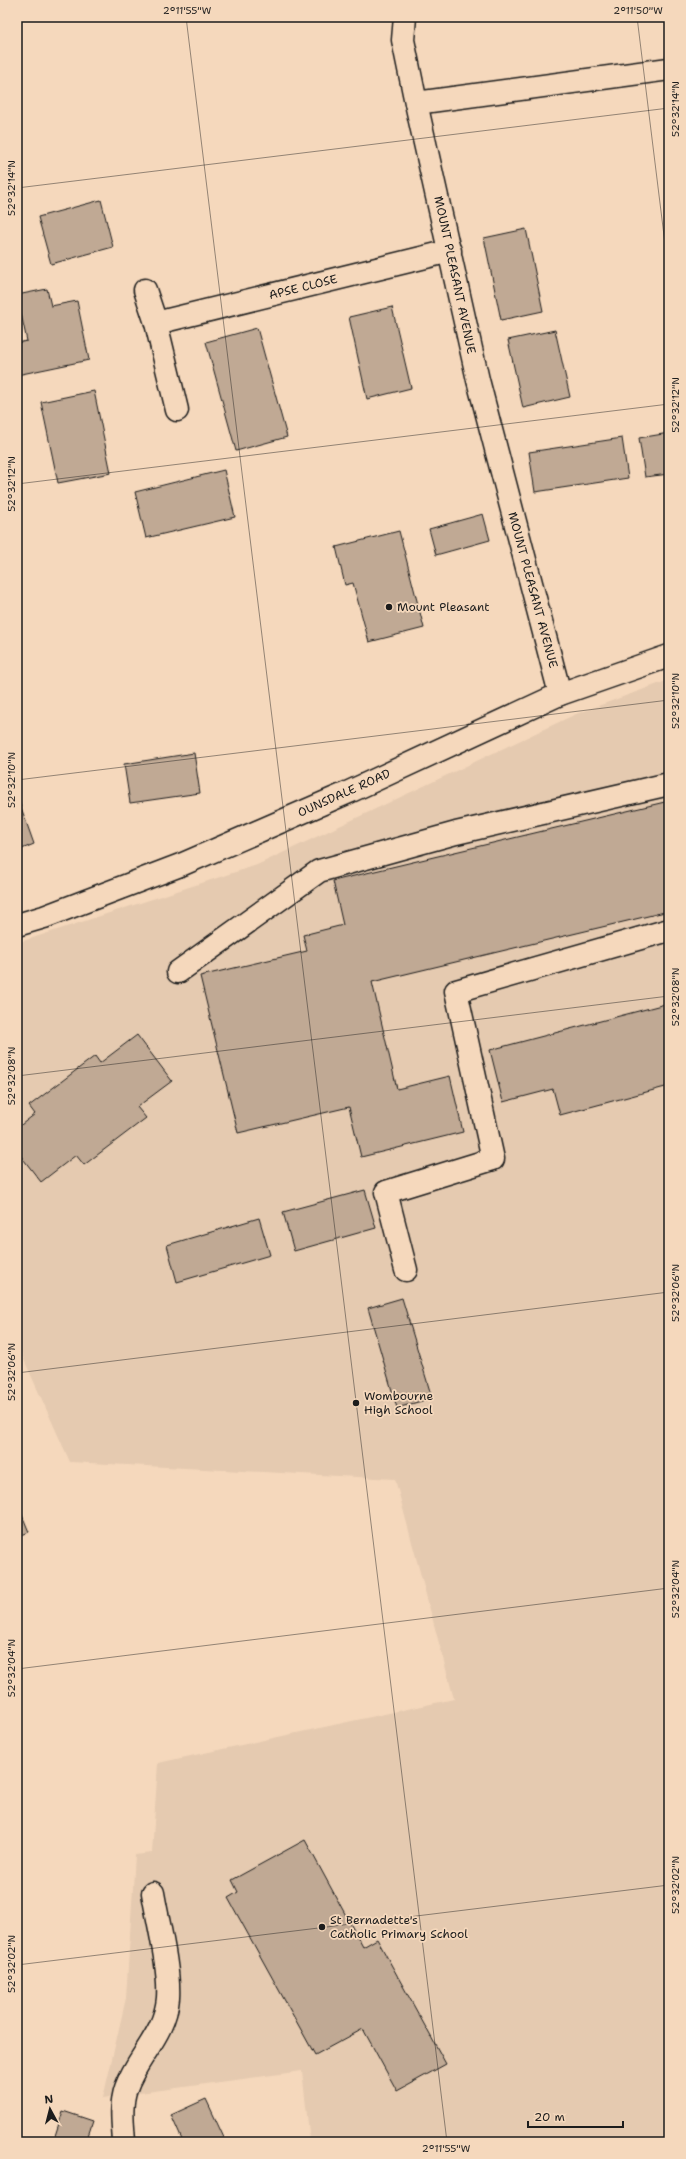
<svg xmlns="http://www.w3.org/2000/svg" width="686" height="2159" viewBox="0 0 686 2159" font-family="'Shantell Sans',sans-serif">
  <rect width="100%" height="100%" fill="#f5d8bc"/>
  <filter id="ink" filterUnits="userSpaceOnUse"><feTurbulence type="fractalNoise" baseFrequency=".025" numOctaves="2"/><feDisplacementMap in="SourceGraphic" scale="8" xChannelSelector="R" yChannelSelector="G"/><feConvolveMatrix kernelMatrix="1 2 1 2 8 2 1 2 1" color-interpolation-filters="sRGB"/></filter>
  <g filter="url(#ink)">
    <!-- built -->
    <polygon fill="#e5cab0" points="669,680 669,2142 310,2142 302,2071 103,2098 126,1998 135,1855 152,1853 158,1763 454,1699 395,1479 70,1462 17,1344 17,943 257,865 576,714"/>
    <!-- building -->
    <g fill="#c0a994" stroke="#1c1c1c">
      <polygon points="101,200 113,247 51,264 38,217"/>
      <polygon points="526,229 543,311 501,320 484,238"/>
      <polygon points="47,289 51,306 77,301 89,360 17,375 17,343 27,341 17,295"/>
      <polygon points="392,307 411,388 367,399 349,317"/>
      <polygon points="257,328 287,437 236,451 206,342"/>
      <polygon points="555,330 570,397 523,408 508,340"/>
      <polygon points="94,391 111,473 58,483 41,402"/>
      <polygon points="669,433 669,474 645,477 639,438"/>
      <polygon points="622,438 628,478 535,492 529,452"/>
      <polygon points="224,470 235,517 146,538 135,492"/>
      <polygon points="483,514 490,540 436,555 429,529"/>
      <polygon points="399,531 424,628 369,642 353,583 345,585 336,547"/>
      <polygon points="194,753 200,793 130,803 124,764"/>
      <polygon points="17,796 34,844 17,851"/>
      <polygon points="669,801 669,911 372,982 397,1089 450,1076 463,1132 361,1157 349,1107 238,1133 200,976 307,951 303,935 343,925 333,881"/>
      <polygon points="669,1003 669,1086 560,1115 553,1089 503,1102 490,1050"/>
      <polygon points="137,1035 172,1081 137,1107 146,1118 84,1165 76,1155 41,1182 17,1151 17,1128 35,1114 29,1106 95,1056 100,1063"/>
      <polygon points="365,1190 376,1228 294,1251 283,1212"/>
      <polygon points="259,1218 270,1255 177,1282 167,1245"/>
      <polygon points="402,1298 432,1398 397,1408 368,1308"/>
      <polygon points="17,1503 29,1532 17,1537"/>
      <polygon points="305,1840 363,1947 377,1939 446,2064 397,2091 363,2029 315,2055 228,1898 238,1892 232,1880"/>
      <polygon points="206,2099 226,2142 183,2142 171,2115"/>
      <polygon points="63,2111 93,2121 86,2142 53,2142"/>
    </g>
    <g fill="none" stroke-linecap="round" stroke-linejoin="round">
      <defs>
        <g id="minor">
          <polyline points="405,17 403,40 416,103"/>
          <polyline points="145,290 156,323 177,410"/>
          <polyline points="156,323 450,251"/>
          <polyline points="560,694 478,380 416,103 669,69"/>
          <polyline points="17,925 44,917 183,864 349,792 560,694 669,656"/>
          <polyline points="178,972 319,871 456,833 669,784"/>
          <polyline points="406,1270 386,1192 493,1159 456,991 669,930"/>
          <path d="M 124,2142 C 123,2125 120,2105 126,2088 C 137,2056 165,2035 168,1998 C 170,1970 158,1922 153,1893"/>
        </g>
      </defs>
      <!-- minor casing -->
      <use href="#minor" stroke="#1c1c1c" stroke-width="25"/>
      <!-- minor -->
      <use href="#minor" stroke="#f5d8bc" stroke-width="22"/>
    </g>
  </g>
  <!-- ticks -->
  <path fill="none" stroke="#1c1c1c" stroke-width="1" stroke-opacity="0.45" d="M 186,17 L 447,2142M 637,17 L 669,276M 17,188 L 669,108M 17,484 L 669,404M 17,780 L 669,700M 17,1076 L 669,996M 17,1373 L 669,1292M 17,1669 L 669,1588M 17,1965 L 669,1885"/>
  <!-- markers -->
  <g fill="#1c1c1c" stroke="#f5d8bc" stroke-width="1.5">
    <circle cx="389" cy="607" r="4"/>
    <circle cx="356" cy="1403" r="4"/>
    <circle cx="322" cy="1927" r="4"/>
  </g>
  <g text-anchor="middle" stroke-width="3.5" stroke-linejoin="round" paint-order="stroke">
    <!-- street labels -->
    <g font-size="12" fill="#1c1c1c" stroke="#f5d8bc">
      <text transform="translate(455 275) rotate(78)" y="4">MOUNT PLEASANT AVENUE</text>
      <text transform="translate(303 287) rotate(-14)" y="4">APSE CLOSE</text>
      <text transform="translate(533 590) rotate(75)" y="4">MOUNT PLEASANT AVENUE</text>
      <text transform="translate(344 793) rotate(-24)" y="4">OUNSDALE ROAD</text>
    </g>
    <!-- poi labels -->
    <g font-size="12" fill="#1c1c1c" stroke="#f5d8bc" text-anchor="start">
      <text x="397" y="611">Mount Pleasant</text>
      <text x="364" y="1400">Wombourne<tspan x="364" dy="14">High School</tspan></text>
      <text x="330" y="1924">St Bernadette's<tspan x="330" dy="14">Catholic Primary School</tspan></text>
    </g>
  </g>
  <!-- margin -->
  <rect width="686" height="2159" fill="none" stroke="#f5d8bc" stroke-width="44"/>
  <!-- north arrow -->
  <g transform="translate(50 2109) rotate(353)" stroke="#f5d8bc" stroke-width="3" paint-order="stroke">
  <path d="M0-3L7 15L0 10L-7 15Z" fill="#1c1c1c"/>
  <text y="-6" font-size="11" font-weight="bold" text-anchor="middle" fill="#1c1c1c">N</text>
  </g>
  <!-- scale -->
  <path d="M528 2121v6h95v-6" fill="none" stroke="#1c1c1c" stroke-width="2"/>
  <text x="534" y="2121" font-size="12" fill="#1c1c1c" stroke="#f5d8bc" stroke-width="3" paint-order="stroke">20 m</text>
  <rect x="22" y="22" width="642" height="2115" fill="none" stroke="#1c1c1c" stroke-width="1.5"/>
  <g font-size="10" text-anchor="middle" fill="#1c1c1c">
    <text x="187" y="14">2°11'55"W</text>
    <text x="638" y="14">2°11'50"W</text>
    <text transform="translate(675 109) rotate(-90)" y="4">52°32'14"N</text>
    <text transform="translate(11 188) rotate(-90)" y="4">52°32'14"N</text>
    <text transform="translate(675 405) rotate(-90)" y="4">52°32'12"N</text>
    <text transform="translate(11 484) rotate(-90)" y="4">52°32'12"N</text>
    <text transform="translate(675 701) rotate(-90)" y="4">52°32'10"N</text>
    <text transform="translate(11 780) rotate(-90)" y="4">52°32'10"N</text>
    <text transform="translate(675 997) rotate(-90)" y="4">52°32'08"N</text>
    <text transform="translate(11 1076) rotate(-90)" y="4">52°32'08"N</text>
    <text transform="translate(675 1293) rotate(-90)" y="4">52°32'06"N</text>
    <text transform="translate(11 1372) rotate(-90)" y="4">52°32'06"N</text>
    <text transform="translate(675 1589) rotate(-90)" y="4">52°32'04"N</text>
    <text transform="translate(11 1668) rotate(-90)" y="4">52°32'04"N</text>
    <text transform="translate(675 1885) rotate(-90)" y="4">52°32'02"N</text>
    <text transform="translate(11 1964) rotate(-90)" y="4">52°32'02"N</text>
    <text x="446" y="2152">2°11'55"W</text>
  </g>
</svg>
